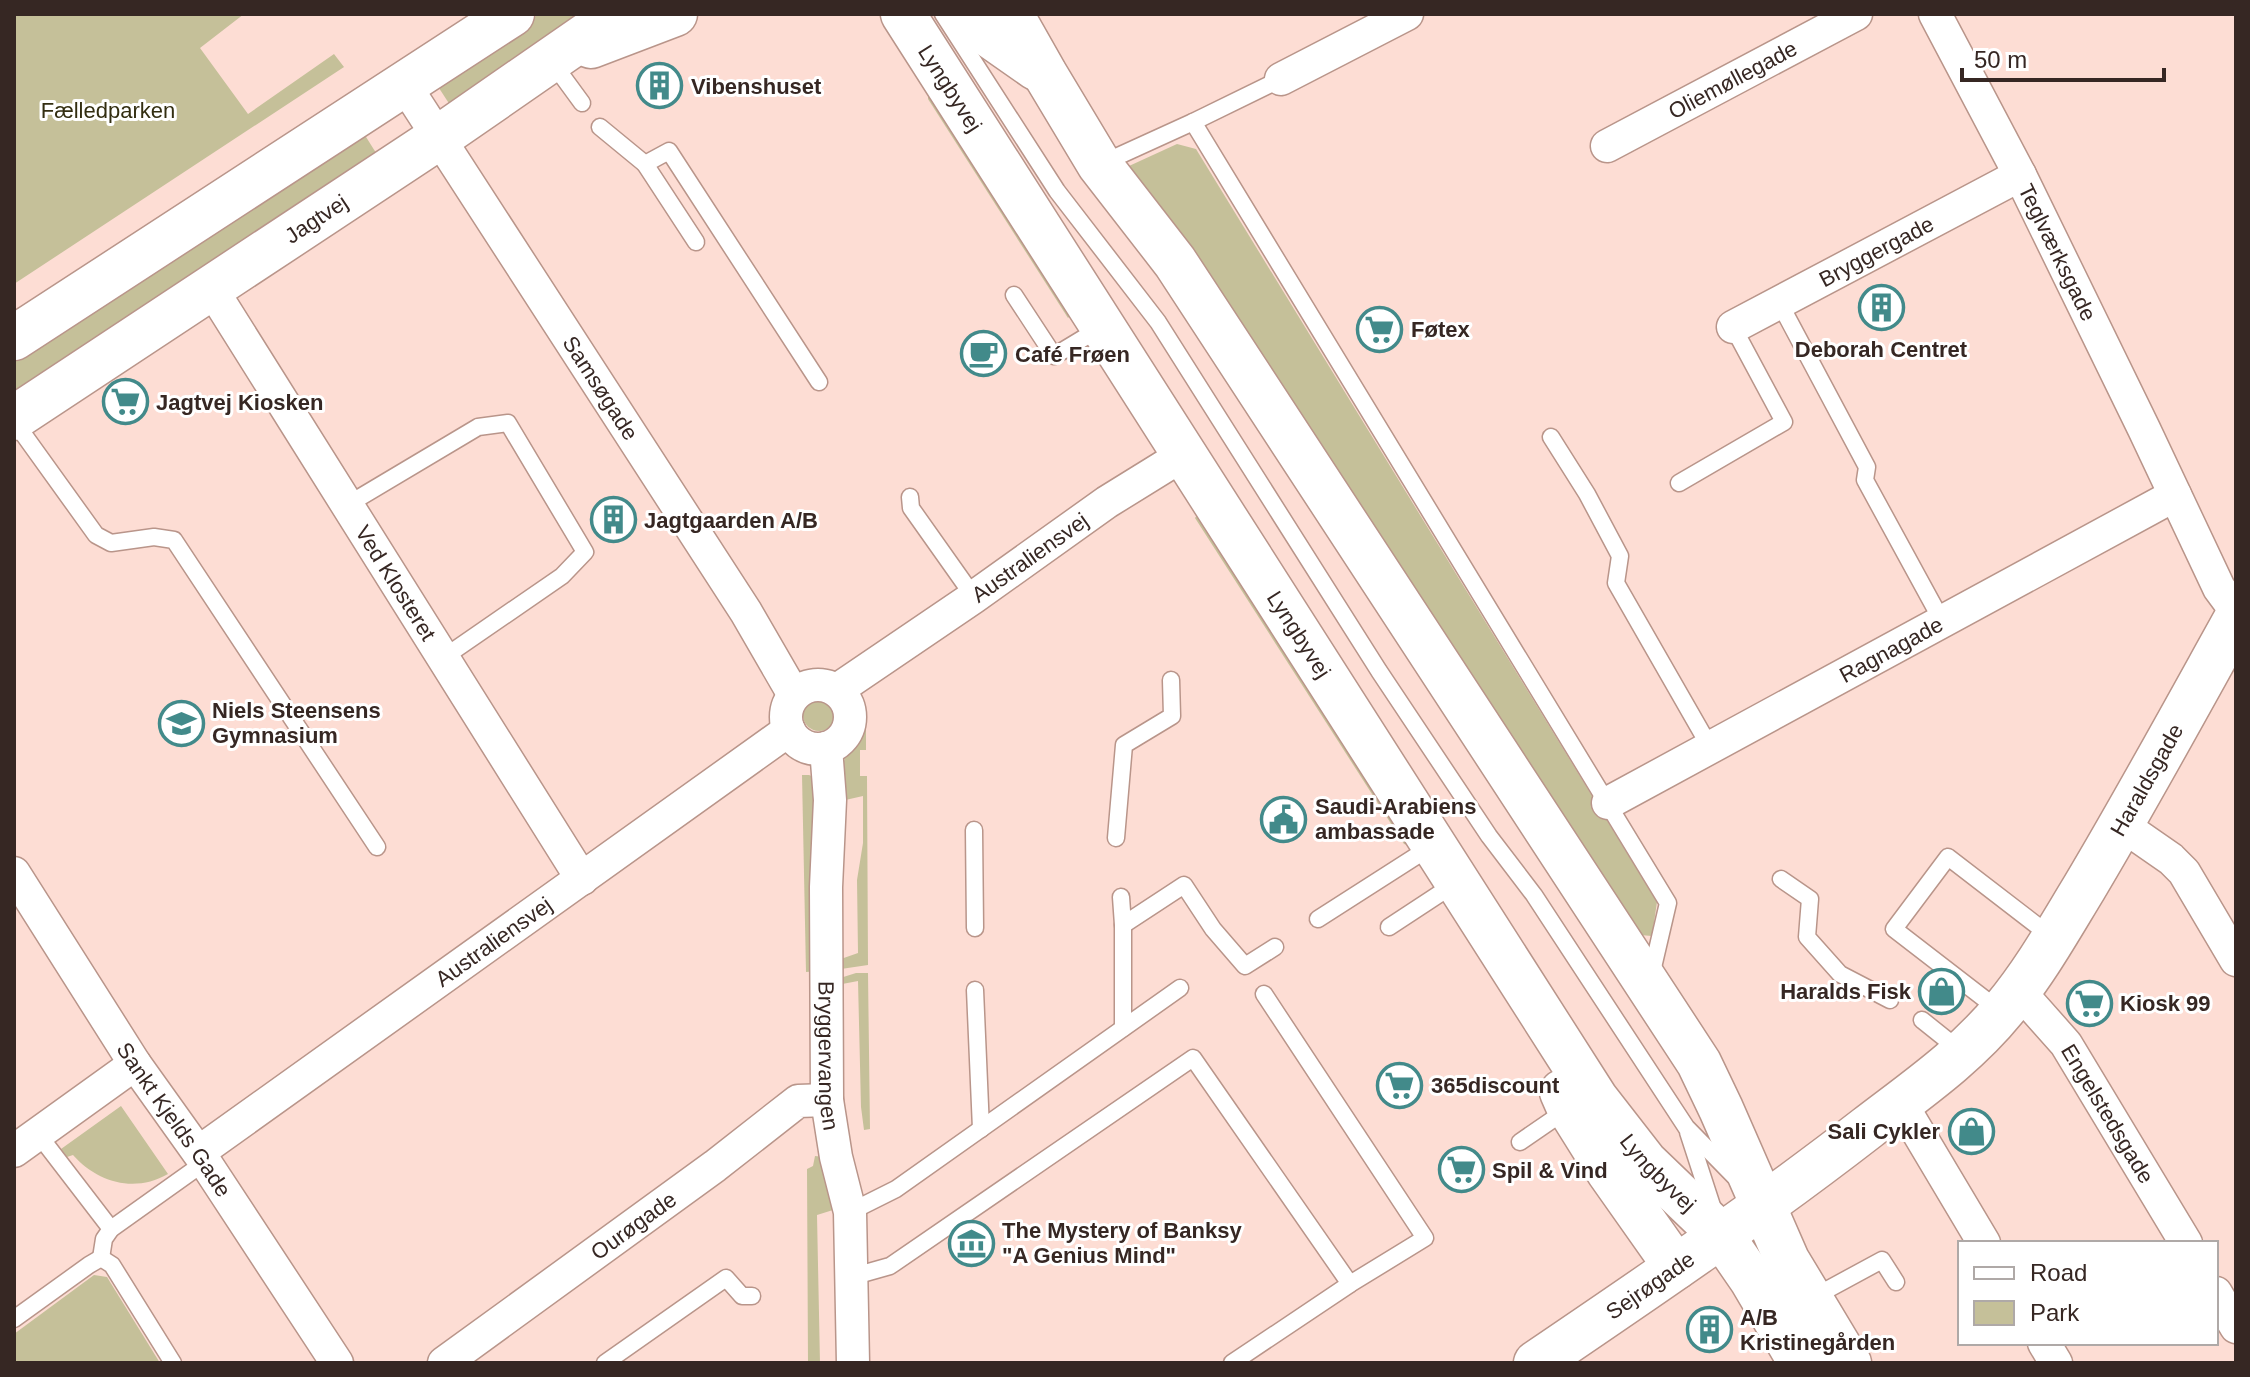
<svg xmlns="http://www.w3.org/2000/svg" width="2250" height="1377" viewBox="0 0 2250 1377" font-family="Arial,sans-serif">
  <rect width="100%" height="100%" fill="#fdddd4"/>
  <!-- green -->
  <g fill="#c5c099">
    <polygon points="14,14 244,14 200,48 248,114 334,54 344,67 14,284"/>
    <polygon points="539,14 593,14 452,108 435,82"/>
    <polygon points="928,95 932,95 1071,315 1068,318 928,99"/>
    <polygon points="361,129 378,156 14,393 14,355"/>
    <polygon points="1177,144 1196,149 1657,902 1652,936 1640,935 1129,166"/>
    <polygon points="1198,514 1408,845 1404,844 1195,518"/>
    <circle cx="819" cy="715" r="16"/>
    <path d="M 866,727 L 866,750 L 860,750 L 860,776 L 867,776 L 868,965 L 841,969 L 838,960 L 858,953 L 857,880 L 863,843 L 863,796 L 841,801 C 840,767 842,752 866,727 Z"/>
    <polygon points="802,775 809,775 814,777 820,971 806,972"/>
    <polygon points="856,973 868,973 870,1129 864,1130 861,1107 858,981 837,985 837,979"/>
    <path d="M 121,1106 L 168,1174 C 135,1193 98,1183 73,1155 L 67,1157 L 61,1149 Z"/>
    <polygon points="815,1156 824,1157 837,1202 833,1210 817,1215 820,1363 808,1363 807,1169 813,1166"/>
    <polygon points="94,1275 107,1277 160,1363 14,1363 14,1334"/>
  </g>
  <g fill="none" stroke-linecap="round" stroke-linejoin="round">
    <defs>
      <g id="lane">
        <polyline points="943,14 1057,191 1158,322 1379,671 1489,836 1534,895 1686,1127 1734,1176"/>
        <polyline points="552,62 582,103"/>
        <polyline points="1193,122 1281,79"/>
        <polyline points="600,127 645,164 669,151 819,382"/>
        <polyline points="1103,163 1193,122 1668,903 1651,976"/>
        <polyline points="645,164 696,242"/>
        <polyline points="1014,295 1054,356 1102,327"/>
        <polyline points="1779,302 1867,467 1865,480 1942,621"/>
        <polyline points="14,421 96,535 111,543 154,537 174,540 377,847"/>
        <polyline points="1551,437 1587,494 1620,556 1616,583 1710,747"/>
        <polyline points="1679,483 1784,422 1733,327"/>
        <polyline points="910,497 911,508 974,597"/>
        <polyline points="347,505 478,427 508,423 585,552 562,576 443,658"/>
        <polyline points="974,830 975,928"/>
        <polyline points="1116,838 1124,745 1172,716 1171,680"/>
        <polyline points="1781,879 1810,899 1807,937 1840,974 1890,1000"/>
        <polyline points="1121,897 1123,925 1123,1028"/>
        <polyline points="1318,919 1432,846"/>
        <polyline points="1123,925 1184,885 1213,929 1245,966 1275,947"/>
        <polyline points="1389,927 1456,883"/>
        <polyline points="975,990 981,1129"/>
        <polyline points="1999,1010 1894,929 1948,857 2052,937"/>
        <polyline points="1922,1020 1962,1052"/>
        <polyline points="1688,1132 1713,1209"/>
        <polyline points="38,1134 111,1229"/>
        <polyline points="1520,1142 1568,1109"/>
        <polyline points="850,1212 896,1189 1180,988"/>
        <polyline points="101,1258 104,1239 111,1229 205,1162"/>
        <polyline points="101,1258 112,1265 173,1363"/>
        <polyline points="851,1277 890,1266 1193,1058 1350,1284"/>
        <polyline points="1812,1298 1882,1260 1896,1282"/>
        <polyline points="14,1319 89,1265 101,1258"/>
        <polyline points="605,1363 726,1278 742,1296 752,1296"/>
        <polyline points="1232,1363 1350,1284 1425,1238 1264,994"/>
      </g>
      <g id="street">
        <path id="s1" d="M 1935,14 L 2020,175 L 2144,429 L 2219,588 L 2236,611"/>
        <polyline points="1281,79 1407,14"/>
        <path id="s2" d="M 404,84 L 746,612 L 794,695"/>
        <path id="s3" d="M 1607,146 L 1856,14"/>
        <path id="s4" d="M 211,288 L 582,879"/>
        <path id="s5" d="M 1733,327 L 2020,175"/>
        <circle cx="818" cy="717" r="32"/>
        <path id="s6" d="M 837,690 L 974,597 L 1107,502 L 1183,455"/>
        <path id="s7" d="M 826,748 L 830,800 L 826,887 L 827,1100 L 836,1157 L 850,1212 L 853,1363"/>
        <path id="s8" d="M 1608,803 L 2175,495"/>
        <polyline points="2122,825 2171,859 2184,872 2236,960"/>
        <path id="s9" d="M 14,873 L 135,1064 L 205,1162 L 337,1363"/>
        <path id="s10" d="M 2019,991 L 2066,1044 L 2186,1243"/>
        <polyline points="1900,1102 1984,1243"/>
        <polyline points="14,1151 135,1064"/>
        <path id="s11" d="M 199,1152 L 789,730"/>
        <polyline points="2216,1293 2236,1327"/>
        <polyline points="2044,1343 2056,1363"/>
        <path id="s12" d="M 444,1363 L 715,1166 L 798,1101 L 827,1100"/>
      </g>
      <g id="secondary">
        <path id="s13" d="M 903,14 L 1596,1099 L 1645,1162 L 1721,1235 L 1752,1280 L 1801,1363"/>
        <polyline points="972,14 986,33 1036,68"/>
        <polyline points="1011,14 1045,74 1099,164 1175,262 1699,1063 1721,1109 1787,1260 1849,1363"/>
        <polyline points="591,46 675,14"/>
        <polyline points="14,338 512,14"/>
        <path id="s14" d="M 14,418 L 438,138 L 617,14"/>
        <polyline points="1562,1092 1569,1108 1609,1172 1676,1267"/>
        <path id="s15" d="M 1536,1363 C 1648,1287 1760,1211 1867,1128 C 1915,1091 1965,1057 2004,1009 C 2035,972 2059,929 2084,888 C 2137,799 2186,709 2236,619"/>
      </g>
    </defs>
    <!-- lane casing -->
    <use href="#lane" stroke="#b9958a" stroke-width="19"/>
    <!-- street casing -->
    <use href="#street" stroke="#b9958a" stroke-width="35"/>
    <!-- secondary casing -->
    <use href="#secondary" stroke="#b9958a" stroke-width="47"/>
    <!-- lane -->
    <use href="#lane" stroke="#fff" stroke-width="16"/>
    <!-- street -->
    <use href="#street" stroke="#fff" stroke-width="32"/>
    <!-- secondary -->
    <use href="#secondary" stroke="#fff" stroke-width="44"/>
  </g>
  <!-- icons -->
  <defs>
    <symbol id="building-ring" viewBox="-11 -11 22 22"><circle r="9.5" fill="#fff" stroke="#428a8a" stroke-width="1.5"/><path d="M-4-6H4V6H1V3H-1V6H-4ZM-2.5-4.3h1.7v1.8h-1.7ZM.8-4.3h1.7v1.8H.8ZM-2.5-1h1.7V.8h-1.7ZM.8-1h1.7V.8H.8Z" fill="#428a8a"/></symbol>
    <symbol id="supermarket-ring" viewBox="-11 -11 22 22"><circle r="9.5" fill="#fff" stroke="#428a8a" stroke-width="1.5"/><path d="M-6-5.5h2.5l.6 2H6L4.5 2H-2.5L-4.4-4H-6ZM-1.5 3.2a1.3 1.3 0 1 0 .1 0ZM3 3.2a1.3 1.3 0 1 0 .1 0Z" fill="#428a8a"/></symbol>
    <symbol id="cafe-ring" viewBox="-11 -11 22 22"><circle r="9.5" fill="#fff" stroke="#428a8a" stroke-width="1.5"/><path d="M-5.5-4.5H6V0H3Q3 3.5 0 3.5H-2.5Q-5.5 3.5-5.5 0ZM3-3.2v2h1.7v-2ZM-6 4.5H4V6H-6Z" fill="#428a8a"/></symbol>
    <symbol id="school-ring" viewBox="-11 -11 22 22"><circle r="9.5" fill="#fff" stroke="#428a8a" stroke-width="1.5"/><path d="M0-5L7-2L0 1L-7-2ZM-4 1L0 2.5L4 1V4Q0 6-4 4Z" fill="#428a8a"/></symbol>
    <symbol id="civic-ring" viewBox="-11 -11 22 22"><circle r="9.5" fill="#fff" stroke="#428a8a" stroke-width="1.5"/><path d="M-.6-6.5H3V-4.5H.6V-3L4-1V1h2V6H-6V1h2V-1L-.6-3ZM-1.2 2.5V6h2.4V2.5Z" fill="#428a8a"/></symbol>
    <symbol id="shop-ring" viewBox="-11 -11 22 22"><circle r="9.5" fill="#fff" stroke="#428a8a" stroke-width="1.5"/><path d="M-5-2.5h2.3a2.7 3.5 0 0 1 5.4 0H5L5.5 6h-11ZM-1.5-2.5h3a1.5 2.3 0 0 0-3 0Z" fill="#428a8a"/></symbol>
    <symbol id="museum-ring" viewBox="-11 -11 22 22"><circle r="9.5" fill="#fff" stroke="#428a8a" stroke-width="1.5"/><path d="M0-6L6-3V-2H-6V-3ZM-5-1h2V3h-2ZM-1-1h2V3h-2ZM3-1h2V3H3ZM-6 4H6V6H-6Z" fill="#428a8a"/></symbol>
  </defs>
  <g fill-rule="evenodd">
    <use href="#building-ring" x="634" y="60" width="51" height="51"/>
    <use href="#building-ring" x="1856" y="282" width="51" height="51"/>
    <use href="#supermarket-ring" x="1354" y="304" width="51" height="51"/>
    <use href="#cafe-ring" x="958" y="328" width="51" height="51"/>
    <use href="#supermarket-ring" x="100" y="376" width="51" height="51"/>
    <use href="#building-ring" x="588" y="494" width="51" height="51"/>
    <use href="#school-ring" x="156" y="698" width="51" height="51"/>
    <use href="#civic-ring" x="1258" y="794" width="51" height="51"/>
    <use href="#shop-ring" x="1916" y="966" width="51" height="51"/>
    <use href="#supermarket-ring" x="2064" y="978" width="51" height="51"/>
    <use href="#supermarket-ring" x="1374" y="1060" width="51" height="51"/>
    <use href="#shop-ring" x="1946" y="1106" width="51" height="51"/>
    <use href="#supermarket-ring" x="1436" y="1144" width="51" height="51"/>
    <use href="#museum-ring" x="946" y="1218" width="51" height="51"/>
    <use href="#building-ring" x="1684" y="1304" width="51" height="51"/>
  </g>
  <g text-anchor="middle" stroke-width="6" stroke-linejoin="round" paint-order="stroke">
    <!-- street labels -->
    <g font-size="22" fill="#362723" stroke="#fff">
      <text dy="8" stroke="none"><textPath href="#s3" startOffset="142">Oliemøllegade</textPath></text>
      <text dy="8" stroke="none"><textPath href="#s13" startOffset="88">Lyngbyvej</textPath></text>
      <text dy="8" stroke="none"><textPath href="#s14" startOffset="362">Jagtvej</textPath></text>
      <text dy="8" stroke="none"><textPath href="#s5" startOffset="162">Bryggergade</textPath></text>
      <text dy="8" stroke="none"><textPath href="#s1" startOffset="268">Teglværksgade</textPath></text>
      <text dy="8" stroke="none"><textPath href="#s2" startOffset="362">Samsøgade</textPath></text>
      <text dy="8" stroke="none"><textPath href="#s6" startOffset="234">Australiensvej</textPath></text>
      <text dy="8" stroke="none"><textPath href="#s4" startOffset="348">Ved Klosteret</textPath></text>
      <text dy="8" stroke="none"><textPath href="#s13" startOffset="736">Lyngbyvej</textPath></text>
      <text dy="8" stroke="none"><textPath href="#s8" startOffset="322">Ragnagade</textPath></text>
      <text dy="8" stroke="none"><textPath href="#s15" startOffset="858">Haraldsgade</textPath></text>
      <text dy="8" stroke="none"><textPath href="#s11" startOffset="362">Australiensvej</textPath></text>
      <text dy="8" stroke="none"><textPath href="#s7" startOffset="308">Bryggervangen</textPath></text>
      <text dy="8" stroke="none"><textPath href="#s10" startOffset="152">Engelstedsgade</textPath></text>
      <text dy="8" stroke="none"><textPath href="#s9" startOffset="294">Sankt Kjelds Gade</textPath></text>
      <text dy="8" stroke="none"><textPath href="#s13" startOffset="1384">Lyngbyvej</textPath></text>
      <text dy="8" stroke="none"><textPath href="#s12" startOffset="234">Ourøgade</textPath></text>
      <text dy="8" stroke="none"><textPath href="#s15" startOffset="138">Sejrøgade</textPath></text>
    </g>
    <!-- poi labels -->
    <g font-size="22" font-weight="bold" fill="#362723" stroke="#fff" text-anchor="start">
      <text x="691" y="94">Vibenshuset</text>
      <text x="1411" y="337">Føtex</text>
      <text x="1881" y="357" text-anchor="middle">Deborah Centret</text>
      <text x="1015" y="362">Café Frøen</text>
      <text x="156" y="410">Jagtvej Kiosken</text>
      <text x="644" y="528">Jagtgaarden A/B</text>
      <text x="212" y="718">Niels Steensens<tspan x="212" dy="25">Gymnasium</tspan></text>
      <text x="1315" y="814">Saudi-Arabiens<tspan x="1315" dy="25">ambassade</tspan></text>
      <text x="1911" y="999" text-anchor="end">Haralds Fisk</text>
      <text x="2120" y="1011">Kiosk 99</text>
      <text x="1431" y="1093">365discount</text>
      <text x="1940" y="1139" text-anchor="end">Sali Cykler</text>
      <text x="1492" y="1178">Spil &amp; Vind</text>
      <text x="1002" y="1238">The Mystery of Banksy<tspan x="1002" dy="25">"A Genius Mind"</tspan></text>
      <text x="1740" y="1325">A/B<tspan x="1740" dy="25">Kristinegården</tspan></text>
    </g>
    <!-- park labels -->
    <g font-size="22" fill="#332e11" stroke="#fff">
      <text x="108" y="118">Fælledparken</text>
    </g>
  </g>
  <!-- border -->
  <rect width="2250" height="1377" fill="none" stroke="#362723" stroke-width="32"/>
  <!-- legend -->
  <rect x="1958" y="1241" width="260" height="104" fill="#ffffff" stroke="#afa9a7" stroke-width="2"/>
  <rect x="1974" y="1267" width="40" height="12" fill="#ffffff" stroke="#afa9a7" stroke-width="2"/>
  <text x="2030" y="1281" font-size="24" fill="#362723">Road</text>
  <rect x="1974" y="1301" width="40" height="24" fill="#c5c099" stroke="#afa9a7" stroke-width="2"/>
  <text x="2030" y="1321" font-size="24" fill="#362723">Park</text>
  <!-- scale -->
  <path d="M1962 68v12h202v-12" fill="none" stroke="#362723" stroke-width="4"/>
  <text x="1974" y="68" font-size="24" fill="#362723" stroke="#ffffff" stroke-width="6" paint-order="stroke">50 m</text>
</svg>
